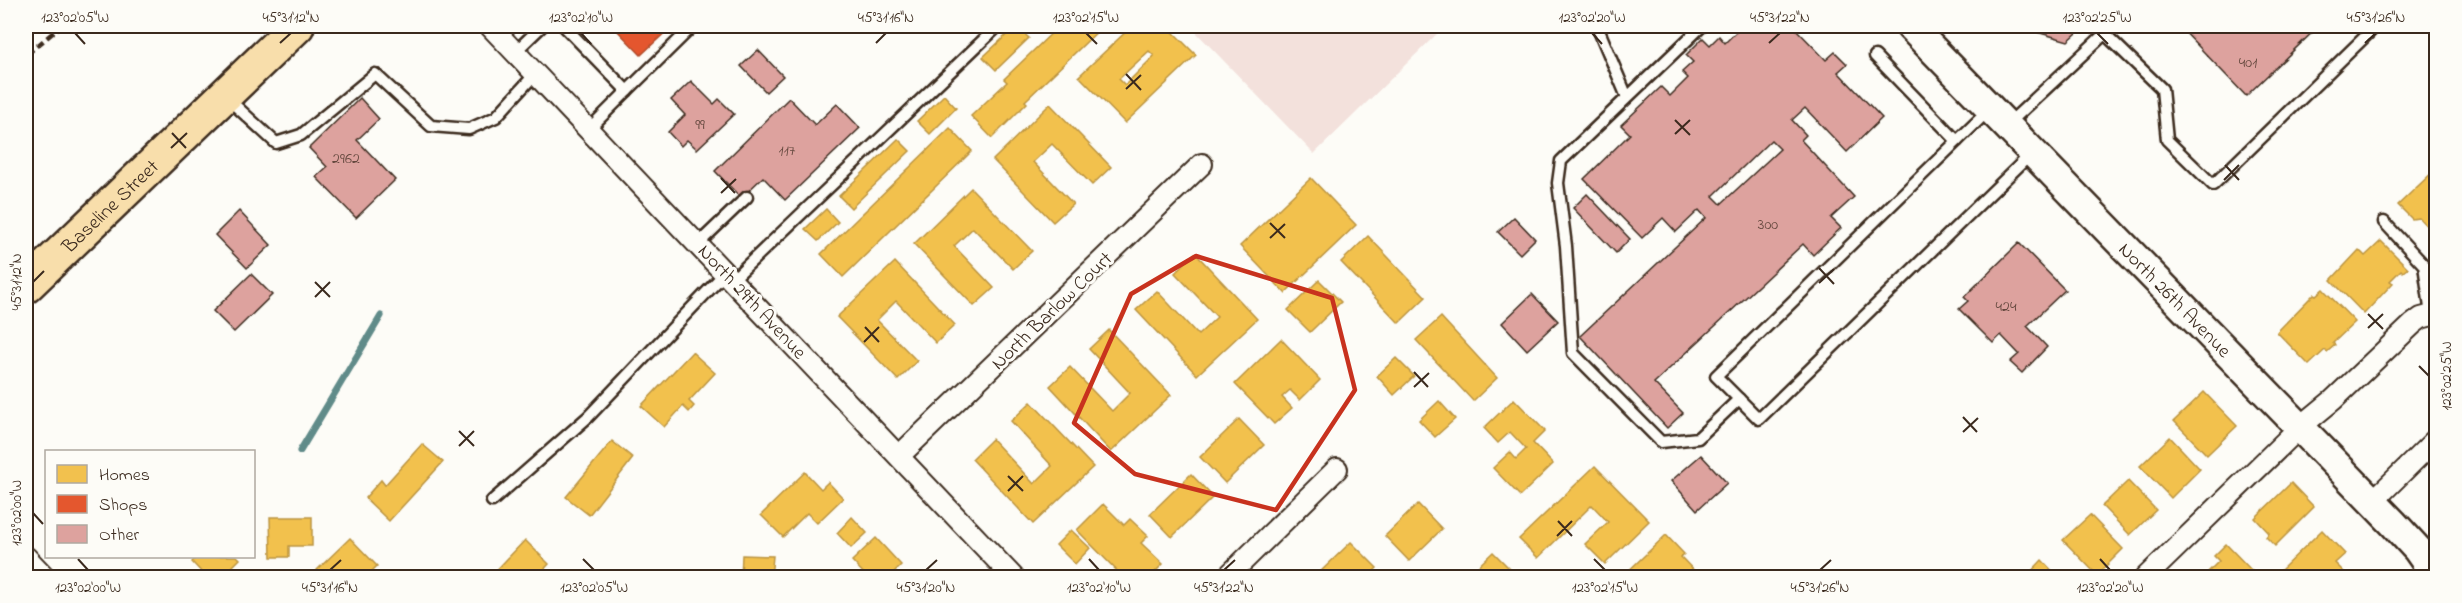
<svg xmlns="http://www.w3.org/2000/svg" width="2462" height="603" viewBox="0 0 2462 603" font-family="'Indie Flower',sans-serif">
  <rect width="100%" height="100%" fill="#fdfcf7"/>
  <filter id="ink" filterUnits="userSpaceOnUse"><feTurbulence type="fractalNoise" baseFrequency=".0167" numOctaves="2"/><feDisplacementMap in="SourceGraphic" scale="12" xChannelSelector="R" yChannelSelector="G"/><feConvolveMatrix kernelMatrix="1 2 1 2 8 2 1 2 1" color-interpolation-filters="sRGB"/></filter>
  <g filter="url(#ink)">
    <!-- built -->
    <polygon fill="#f3e1dc" points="1190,26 1445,26 1314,154"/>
    <!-- homes -->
    <g fill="#f2c14e" stroke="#bb9440" stroke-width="1.5" fill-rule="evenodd">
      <polygon points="1016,26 1029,38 996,70 983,57"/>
      <polygon points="1059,26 1103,26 1025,101 1027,103 992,138 971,116 1007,82 1004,79"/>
      <path d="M 1132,26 L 1167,26 L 1196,55 L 1125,123 L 1079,76 ZM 1149,51 L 1154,56 L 1125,85 L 1119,79 Z"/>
      <polygon points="944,95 956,108 930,134 917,121"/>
      <polygon points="1050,104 1111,167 1092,185 1052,144 1033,162 1073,204 1053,222 993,160"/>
      <polygon points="950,128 972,151 843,277 821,254"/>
      <polygon points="898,139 910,151 851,208 839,196"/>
      <polygon points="2436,169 2436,228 2432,232 2419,218 2412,219 2398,205"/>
      <polygon points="1311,178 1356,225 1285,293 1240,246"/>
      <polygon points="971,188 1032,251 1013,269 973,228 954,246 994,288 974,306 914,244"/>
      <polygon points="826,209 838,222 818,241 805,229"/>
      <polygon points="1368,236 1426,297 1399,323 1341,262"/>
      <polygon points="2381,241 2408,268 2403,272 2401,270 2390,281 2393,283 2364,314 2331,280 2359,250 2365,256"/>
      <polygon points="1195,253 1257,319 1197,375 1136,310 1157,291 1198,335 1217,317 1175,273"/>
      <polygon points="895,262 955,325 936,343 896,301 877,320 917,361 898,380 837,317"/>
      <polygon points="1319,280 1341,302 1310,332 1288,310"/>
      <polygon points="2323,289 2355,322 2333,343 2335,345 2327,352 2325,350 2309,365 2277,332 2314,294 2316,295"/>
      <polygon points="1441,317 1497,378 1473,401 1416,340"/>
      <polygon points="1109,330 1171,395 1111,452 1050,386 1070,367 1112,411 1130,393 1089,349"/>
      <polygon points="1281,339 1320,380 1300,400 1290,390 1282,397 1292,408 1274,424 1235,384"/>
      <polygon points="692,352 715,373 689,401 694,406 689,412 683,406 664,427 641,406"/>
      <polygon points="1396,358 1414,376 1394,395 1377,376"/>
      <polygon points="2204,392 2237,426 2207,455 2174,421"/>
      <polygon points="1514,399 1545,431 1533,443 1553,464 1520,496 1493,468 1510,452 1516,459 1526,449 1510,432 1498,443 1484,428"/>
      <polygon points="1439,401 1455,419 1435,437 1419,420"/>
      <polygon points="1031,402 1093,467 1033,524 972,459 992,439 1034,484 1052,466 1011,421"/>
      <polygon points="1239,419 1264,445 1225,483 1200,457"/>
      <polygon points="2170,437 2200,469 2171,498 2140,466"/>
      <polygon points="612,441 633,458 589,515 566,497"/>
      <polygon points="422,444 443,462 389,521 365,498 381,480 385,485"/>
      <polygon points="1595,466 1649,521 1605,564 1585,544 1608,522 1592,505 1538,558 1519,539"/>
      <polygon points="805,472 821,489 828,482 843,498 817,523 807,513 783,537 761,515"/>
      <polygon points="1191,474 1213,497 1172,537 1150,514"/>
      <polygon points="2128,481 2156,510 2130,535 2102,506"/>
      <polygon points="2291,483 2314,507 2275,546 2266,537 2269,533 2255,518"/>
      <polygon points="1103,504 1124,525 1130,519 1148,536 1141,543 1163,564 1149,578 1124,578 1077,530"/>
      <polygon points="1418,504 1442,529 1409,561 1385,536"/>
      <polygon points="2090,515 2123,549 2097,575 2063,540"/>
      <polygon points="270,517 312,517 312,546 289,546 289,557 271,557"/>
      <polygon points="852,517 867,533 851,548 837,533"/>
      <polygon points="1071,530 1090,548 1075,564 1056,545"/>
      <polygon points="2322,530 2345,554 2335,563 2344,572 2338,578 2286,578 2280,571"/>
      <polygon points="1666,535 1684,554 1681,557 1701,578 1621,578"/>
      <polygon points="350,538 377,566 365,578 351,578 347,574 344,578 324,578 317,570"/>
      <polygon points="876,538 901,565 888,578 868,578 852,561"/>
      <polygon points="525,540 549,564 536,578 489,578"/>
      <polygon points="1351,542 1377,568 1367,578 1321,578 1318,574"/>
      <polygon points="2226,544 2256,575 2254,578 2206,578 2204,576 2219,561 2214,556"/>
      <polygon points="1493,552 1512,571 1505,578 1466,578"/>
      <polygon points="742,555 773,556 771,578 741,578"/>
      <polygon points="197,556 237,556 240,559 221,578 207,578 192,562"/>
      <polygon points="2042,560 2059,578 2025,578"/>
    </g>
    <!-- shops -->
    <polygon fill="#e4572e" stroke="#b14a29" stroke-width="1.5" points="613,26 672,26 641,55"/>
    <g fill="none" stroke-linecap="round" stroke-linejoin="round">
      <!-- stream -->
      <polyline stroke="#618b89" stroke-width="7" points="300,451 381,316"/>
    </g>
    <!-- building -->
    <g fill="#dda29e" stroke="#3b2a1e" stroke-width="1.5" fill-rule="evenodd">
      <path d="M 1742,26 L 1793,26 L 1826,60 L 1835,52 L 1847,64 L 1838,72 L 1882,118 L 1847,152 L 1805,108 L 1792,120 L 1806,135 L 1801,140 L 1854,197 L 1831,218 L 1841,228 L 1813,255 L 1803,244 L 1654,383 L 1683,413 L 1667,428 L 1580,336 L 1706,218 L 1699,210 L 1676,232 L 1663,218 L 1642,238 L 1584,179 L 1630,134 L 1621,125 L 1661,87 L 1670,96 L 1688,78 L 1682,72 L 1693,62 L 1686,55 L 1703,38 L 1710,45 L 1719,36 L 1725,43 ZM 1771,140 L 1780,149 L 1721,204 L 1713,196 Z"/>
      <polygon points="2016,26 2085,26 2068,41"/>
      <polygon points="2179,26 2319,26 2246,96"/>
      <polygon points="758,50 783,76 766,92 741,66"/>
      <polygon points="691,81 714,104 719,99 734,114 697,149 687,140 681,146 668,132 685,115 671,100"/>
      <polygon points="360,98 379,119 357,140 395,180 356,218 316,177 327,167 309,148"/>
      <polygon points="789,98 815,125 837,104 860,128 785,200 763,177 741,198 715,171"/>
      <polygon points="1587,194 1630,239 1616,253 1573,208"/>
      <polygon points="239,211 271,245 247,268 215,235"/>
      <polygon points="1514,217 1535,239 1520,254 1498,232"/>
      <polygon points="2019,243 2065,290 2027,326 2047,347 2022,373 2010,362 2019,354 2001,335 1993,343 1959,309 1968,301 1964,297"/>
      <polygon points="251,274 272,295 234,332 213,311"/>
      <polygon points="1532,294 1558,321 1527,350 1502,323"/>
      <polygon points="1701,455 1727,483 1697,510 1671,481"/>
    </g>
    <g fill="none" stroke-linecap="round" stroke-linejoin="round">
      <defs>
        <g id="lane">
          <polyline points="564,26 627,91 693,26"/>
          <polyline points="1597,26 1627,97"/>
          <polyline points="1702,26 1561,161 1558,183 1566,246 1573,353 1661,442 1698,438 1739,399"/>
          <polyline points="2104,33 2162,89 2167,140 2213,185 2376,26"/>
          <polyline points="515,52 542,26"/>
          <polyline points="1875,56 1957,141"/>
          <polyline points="227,98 276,143 301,135 375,74 431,126 469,129 496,117 536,73"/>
          <polyline points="1990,109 1716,376 1759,419 2032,153"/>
          <polyline points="2007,125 2113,26"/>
          <polyline points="589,129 627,91"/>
          <polyline points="2384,222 2424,265 2431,315"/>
          <polyline points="699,243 747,197"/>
          <polyline points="733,279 998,26"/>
          <polyline points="492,501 588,417 726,272"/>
        </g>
        <g id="street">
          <polyline points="490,26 1014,578"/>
          <polyline points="899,456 1202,164"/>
          <polyline points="2372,502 2436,439"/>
          <polyline points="26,557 46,578"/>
          <polyline points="1226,578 1337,469"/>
          <polyline points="2145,578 2299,428 2333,400 2413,324 2421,318 2436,314"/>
        </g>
        <g id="secondary">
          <path id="s1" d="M 1910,26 L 2393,523 L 2417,549 L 2436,576"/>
        </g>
        <g id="highway">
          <path id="s2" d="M 26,286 L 297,26"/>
        </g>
      </defs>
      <!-- lane casing -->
      <use href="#lane" stroke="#3b2a1e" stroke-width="15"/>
      <!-- street casing -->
      <use href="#street" stroke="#3b2a1e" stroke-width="24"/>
      <!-- secondary casing -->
      <use href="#secondary" stroke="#3b2a1e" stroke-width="33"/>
      <!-- highway casing -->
      <use href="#highway" stroke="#3b2a1e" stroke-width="38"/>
      <!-- lane -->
      <use href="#lane" stroke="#fdfcf7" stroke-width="10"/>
      <!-- street -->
      <use href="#street" stroke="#fdfcf7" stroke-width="20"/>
      <!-- secondary -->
      <use href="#secondary" stroke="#fdfcf7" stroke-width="28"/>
      <!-- highway -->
      <use href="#highway" stroke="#f8deab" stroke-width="33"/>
      <!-- rail -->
      <polyline stroke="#3b2a1e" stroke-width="4.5" stroke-dasharray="9 4.5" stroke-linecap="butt" points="26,55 61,26"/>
    </g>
  </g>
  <!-- marked area -->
  <path fill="none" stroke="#c8321e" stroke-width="4.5" stroke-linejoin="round" d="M 1196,256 L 1332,298 L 1355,390 L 1276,510 L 1135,474 L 1074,423 L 1131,294 Z"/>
  <!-- ticks -->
  <path fill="none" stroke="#3b2a1e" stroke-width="2" d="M 75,33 L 85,44M 581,33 L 591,44M 1086,33 L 1097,44M 1592,33 L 1602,44M 2097,33 L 2108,44M 280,43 L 291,33M 876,43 L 886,33M 1769,43 L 1780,33M 2365,43 L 2376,33M 1126,74 L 1141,90M 1126,89 L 1141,75M 1675,120 L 1690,135M 172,133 L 186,148M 1675,134 L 1690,120M 171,148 L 187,133M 2225,165 L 2239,180M 721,178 L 735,193M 2224,180 L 2239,165M 721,193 L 736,179M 1270,223 L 1285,238M 1270,238 L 1285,224M 1819,268 L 1834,284M 33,282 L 44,271M 315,282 L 330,297M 1819,283 L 1834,269M 315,297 L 330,282M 2368,314 L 2383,329M 865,327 L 879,342M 2368,328 L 2383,314M 864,342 L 879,327M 2419,366 L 2429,376M 1414,372 L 1428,387M 1414,387 L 1429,373M 1963,417 L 1977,432M 459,431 L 474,446M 1963,432 L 1978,418M 459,446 L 474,431M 1008,476 L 1023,491M 1008,491 L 1023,476M 33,513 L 43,524M 1558,521 L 1572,536M 1557,536 L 1572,521M 78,559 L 88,570M 583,559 L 594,570M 1089,559 L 1099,570M 1594,559 L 1605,570M 2100,559 L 2110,570M 330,570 L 341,560M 926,570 L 937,560M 1224,570 L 1235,560M 1820,570 L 1831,560"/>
  <g text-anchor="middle" stroke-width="6" stroke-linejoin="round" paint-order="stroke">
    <!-- number labels -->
    <g font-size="16" fill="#64483e">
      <text x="2248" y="67">401</text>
      <text x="700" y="129">99</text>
      <text x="787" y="155">117</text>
      <text x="346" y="163">2962</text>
      <text x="1768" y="229">300</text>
      <text x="2006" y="311">424</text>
    </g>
    <!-- street labels -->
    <g font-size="20" fill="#3b2a1e" stroke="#fdfcf7">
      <text dy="7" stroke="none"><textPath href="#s2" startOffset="116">Baseline Street</textPath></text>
      <text dy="7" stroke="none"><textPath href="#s1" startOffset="381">North 26th Avenue</textPath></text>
      <text transform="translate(753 301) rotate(47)" y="7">North 29th Avenue</text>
      <text transform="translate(1051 310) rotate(-44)" y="7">North Barlow Court</text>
    </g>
  </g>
  <!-- margin -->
  <rect width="2462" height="603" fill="none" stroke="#fdfcf7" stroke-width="66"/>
  <!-- legend -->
  <rect x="45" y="450" width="210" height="108" fill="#fdfcf7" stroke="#afa8a0" stroke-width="1.5"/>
  <rect x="57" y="465" width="30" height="18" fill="#f2c14e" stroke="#afa8a0" stroke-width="1.5"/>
  <text x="99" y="480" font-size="18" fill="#3b2a1e">Homes</text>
  <rect x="57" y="495" width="30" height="18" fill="#e4572e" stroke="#afa8a0" stroke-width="1.5"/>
  <text x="99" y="510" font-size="18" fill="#3b2a1e">Shops</text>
  <rect x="57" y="525" width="30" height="18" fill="#dda29e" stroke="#afa8a0" stroke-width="1.5"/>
  <text x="99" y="540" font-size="18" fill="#3b2a1e">Other</text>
  <rect x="33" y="33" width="2396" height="537" fill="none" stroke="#3b2a1e" stroke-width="2"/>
  <g font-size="15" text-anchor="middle" fill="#3b2a1e">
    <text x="75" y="22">123°02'05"W</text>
    <text x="291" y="22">45°31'12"N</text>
    <text x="581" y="22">123°02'10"W</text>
    <text x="886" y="22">45°31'16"N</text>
    <text x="1086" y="22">123°02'15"W</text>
    <text x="1592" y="22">123°02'20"W</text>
    <text x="1780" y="22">45°31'22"N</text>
    <text x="2097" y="22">123°02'25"W</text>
    <text x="2376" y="22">45°31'26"N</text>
    <text transform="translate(16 282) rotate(-90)" y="5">45°31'12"N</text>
    <text transform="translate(2446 376) rotate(-90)" y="5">123°02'25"W</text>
    <text transform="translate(16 513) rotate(-90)" y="5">123°02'00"W</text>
    <text x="88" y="592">123°02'00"W</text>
    <text x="330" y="592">45°31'16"N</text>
    <text x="594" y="592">123°02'05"W</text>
    <text x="926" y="592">45°31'20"N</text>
    <text x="1099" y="592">123°02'10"W</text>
    <text x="1224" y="592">45°31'22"N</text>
    <text x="1605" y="592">123°02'15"W</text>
    <text x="1820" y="592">45°31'26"N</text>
    <text x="2110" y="592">123°02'20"W</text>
  </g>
</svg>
